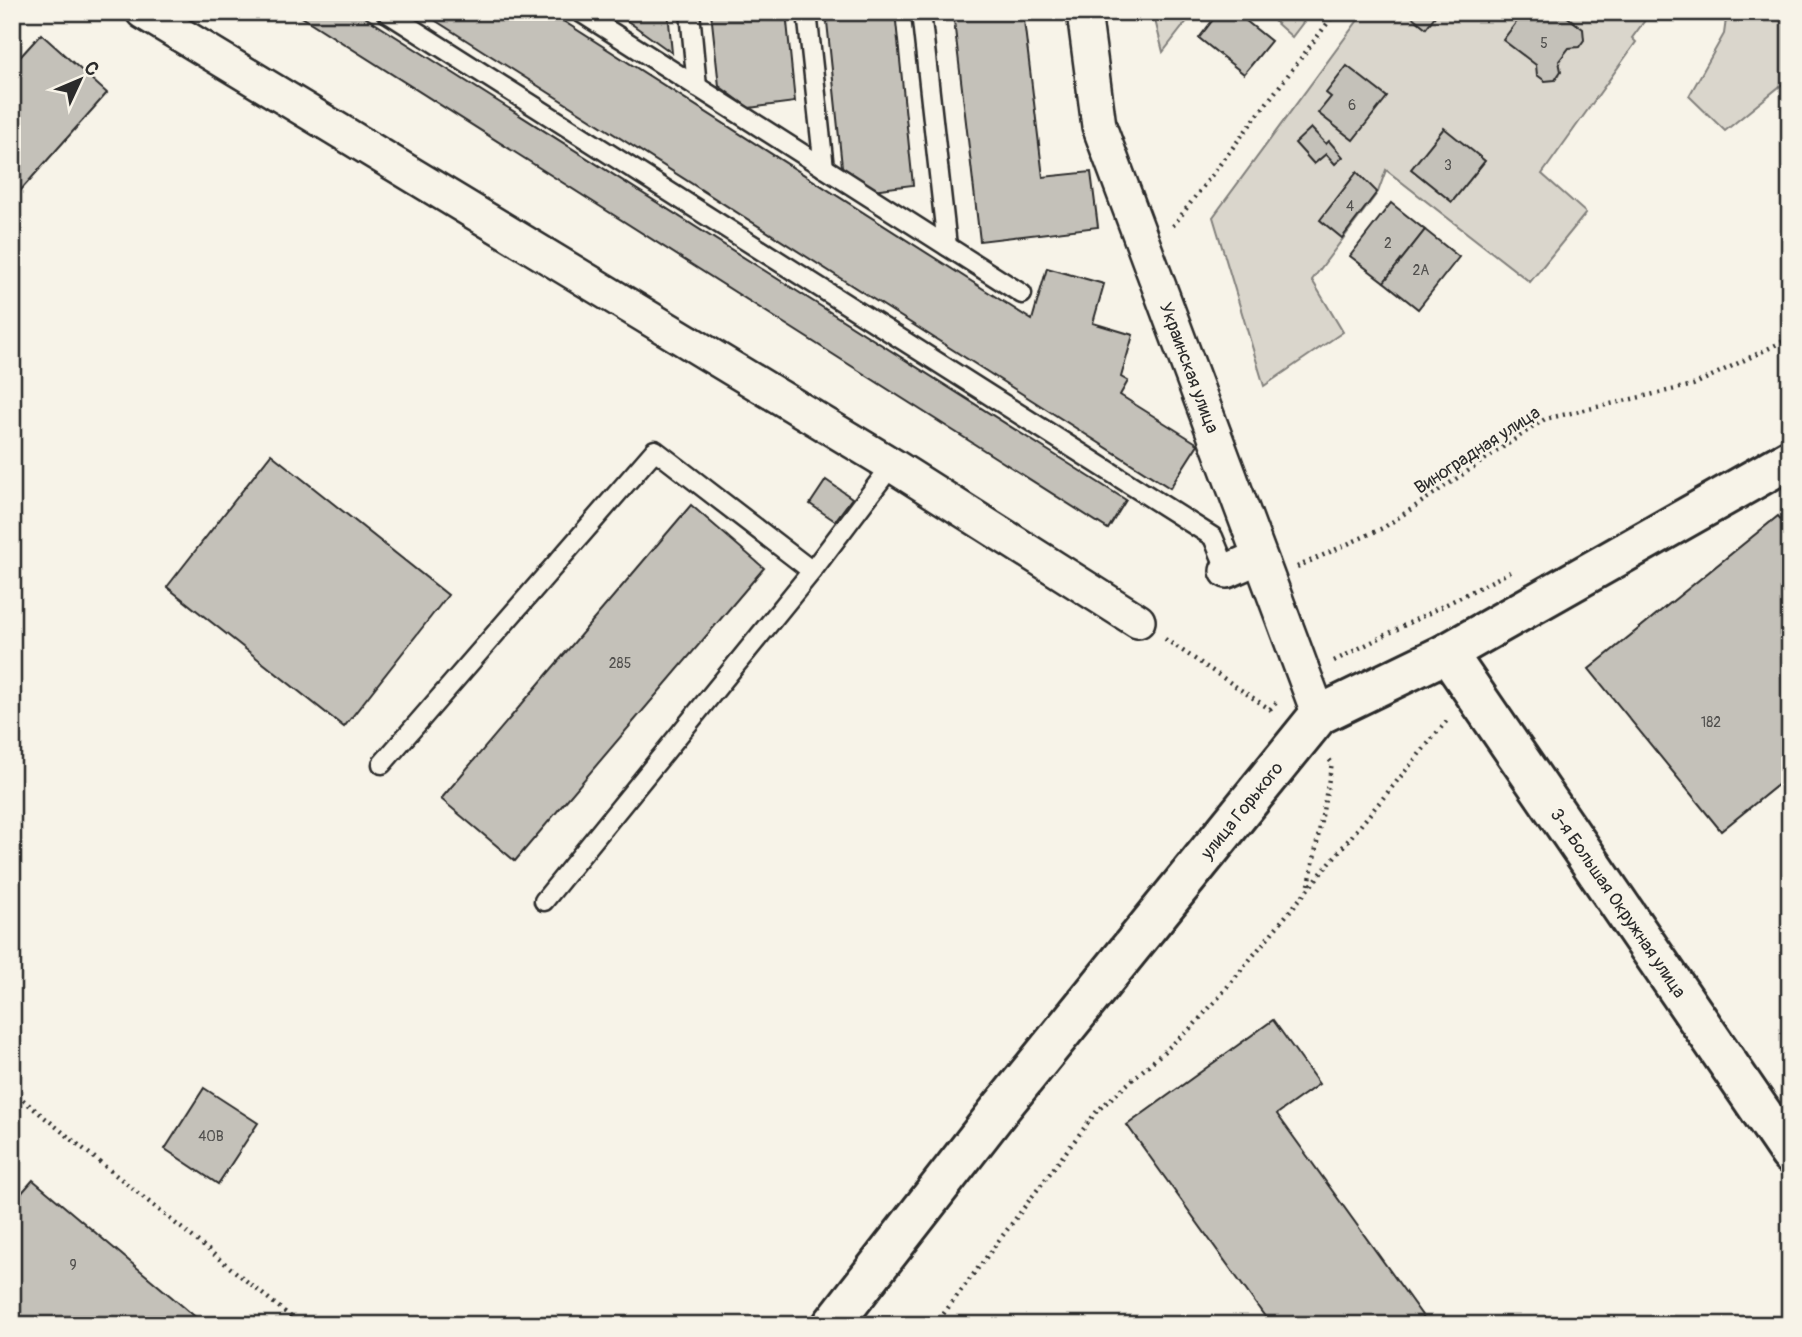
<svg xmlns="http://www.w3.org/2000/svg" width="1802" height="1337" viewBox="0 0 1802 1337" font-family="Pangolin,sans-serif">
  <rect width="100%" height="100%" fill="#f7f3e8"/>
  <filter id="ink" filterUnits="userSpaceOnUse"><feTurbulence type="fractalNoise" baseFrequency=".0143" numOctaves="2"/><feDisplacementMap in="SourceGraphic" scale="14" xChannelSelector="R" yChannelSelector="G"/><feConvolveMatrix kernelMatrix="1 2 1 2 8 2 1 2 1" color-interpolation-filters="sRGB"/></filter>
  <g filter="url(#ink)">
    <!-- green -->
    <g fill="#dad6cc" stroke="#82807c" stroke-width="2">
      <polygon points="1153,12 1194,12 1163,52"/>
      <polygon points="1264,12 1311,12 1292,37"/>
      <polygon points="1364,12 1651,12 1632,38 1636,42 1542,174 1586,213 1530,282 1386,170 1378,192 1312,280 1343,332 1264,386 1213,217"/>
      <polygon points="1727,12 1790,12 1790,78 1725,131 1689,96 1724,34"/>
    </g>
    <!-- building -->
    <g fill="#c4c1b9" stroke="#2b2b2b" stroke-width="2">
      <polygon points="294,12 357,12 1126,500 1108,529"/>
      <polygon points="422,12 549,12 1032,320 1047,268 1104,284 1093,323 1133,335 1121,377 1128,381 1120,395 1198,444 1170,488"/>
      <polygon points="615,12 668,12 672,53"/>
      <polygon points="711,12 786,12 795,102 749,108 719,86"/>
      <polygon points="826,12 895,12 913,185 872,190 843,176"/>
      <polygon points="953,12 1023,12 1043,177 1091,172 1098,227 980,241"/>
      <polygon points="1219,12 1235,12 1271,41 1244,74 1199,38"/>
      <polygon points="1406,12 1438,12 1426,28"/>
      <polygon points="1524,12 1561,12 1583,29 1584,40 1579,47 1569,48 1559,61 1561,71 1555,80 1545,81 1537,75 1536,65 1503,40"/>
      <polygon points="41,34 107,93 12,200 12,66"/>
      <polygon points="1347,66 1387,97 1353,140 1318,113 1331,97 1326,93"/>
      <polygon points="1311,128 1326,144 1329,141 1343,157 1335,164 1326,154 1314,164 1295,143"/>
      <polygon points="1444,128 1485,161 1452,202 1411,169"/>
      <polygon points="1357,172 1377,192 1342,238 1320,220"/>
      <polygon points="1391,203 1425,230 1384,282 1350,256"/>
      <polygon points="1425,230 1459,257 1418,309 1384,282"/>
      <polygon points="271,454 448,595 344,727 167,587"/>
      <polygon points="826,480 852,498 835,521 810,504"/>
      <polygon points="691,505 764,568 515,861 441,799"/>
      <polygon points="1778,516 1790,530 1790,775 1721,831 1589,669"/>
      <polygon points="1273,1020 1319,1084 1277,1114 1429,1325 1271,1325 1127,1125"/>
      <polygon points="204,1088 258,1123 218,1184 165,1149"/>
      <polygon points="33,1180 205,1325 12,1325 12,1204"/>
    </g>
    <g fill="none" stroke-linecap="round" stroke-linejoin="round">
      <defs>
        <g id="lane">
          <polyline points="386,12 1213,537 1227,571"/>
          <polyline points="580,12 1022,294"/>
          <polyline points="690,12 697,87"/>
          <polyline points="807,12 824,168"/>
          <polyline points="921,12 947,246"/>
          <polyline points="382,764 655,450 812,571"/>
          <polyline points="544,901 812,571 892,465"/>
        </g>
        <g id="street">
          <polyline points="143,12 892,465 1138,621"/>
          <path id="s1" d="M 1084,12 L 1099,126 L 1319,715"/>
          <polyline points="1227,571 1259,557"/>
        </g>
        <g id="secondary">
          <path id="s2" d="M 1447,653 L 1790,1154"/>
        </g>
        <g id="primary">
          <path id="s3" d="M 832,1325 L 1000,1109 L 1319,715 L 1447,653 L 1790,459"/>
        </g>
      </defs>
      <!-- lane casing -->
      <use href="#lane" stroke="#2b2b2b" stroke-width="23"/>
      <!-- street casing -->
      <use href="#street" stroke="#2b2b2b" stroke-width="38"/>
      <!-- secondary casing -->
      <use href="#secondary" stroke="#2b2b2b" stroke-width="44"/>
      <!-- primary casing -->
      <use href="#primary" stroke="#2b2b2b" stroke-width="44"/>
      <!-- path -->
      <g stroke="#2b2b2b" stroke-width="4.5" stroke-dasharray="2 5" stroke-linecap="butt">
        <polyline points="1173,226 1336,12"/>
        <polyline points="1297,567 1383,528 1545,419 1693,385 1790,338"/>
        <polyline points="1165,639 1271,710"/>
        <polyline points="1334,661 1510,572"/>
        <polyline points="1270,709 1279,700"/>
        <polyline points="1309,885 1332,763 1328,758"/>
        <polyline points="12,1091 301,1325"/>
        <polyline points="935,1325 1097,1111 1194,1025 1219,997 1449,718"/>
      </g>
      <!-- lane -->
      <use href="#lane" stroke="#f7f3e8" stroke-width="18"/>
      <!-- street -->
      <use href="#street" stroke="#f7f3e8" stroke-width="33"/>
      <!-- secondary -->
      <use href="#secondary" stroke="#f7f3e8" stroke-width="38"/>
      <!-- primary -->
      <use href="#primary" stroke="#f7f3e8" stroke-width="38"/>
    </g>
  </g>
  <g text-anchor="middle" stroke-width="5" stroke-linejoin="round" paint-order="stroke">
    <!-- number labels -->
    <g font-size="14" fill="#51504e">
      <text x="1544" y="48">5</text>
      <text x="1352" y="110">6</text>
      <text x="1448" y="170">3</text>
      <text x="1350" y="211">4</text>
      <text x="1388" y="248">2</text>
      <text x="1421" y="275">2А</text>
      <text x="620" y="668">285</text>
      <text x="1711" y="727">182</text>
      <text x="211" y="1141">40В</text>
      <text x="73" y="1270">9</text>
    </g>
    <!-- street labels -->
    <g font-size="18" fill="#2b2b2b" stroke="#f7f3e8">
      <text dy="6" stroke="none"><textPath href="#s1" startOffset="373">Украинская улица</textPath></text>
      <text transform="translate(1477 450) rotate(-33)" y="6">Виноградная улица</text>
      <text dy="6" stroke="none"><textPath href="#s3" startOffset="658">улица Горького</textPath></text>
      <text dy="6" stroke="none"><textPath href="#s2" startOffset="303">3-я Большая Окружная улица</textPath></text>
    </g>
  </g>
  <!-- margin -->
  <rect width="1802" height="1337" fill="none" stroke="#f7f3e8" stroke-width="42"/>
  <rect x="21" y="21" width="1760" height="1295" fill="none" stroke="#2b2b2b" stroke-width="2.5" filter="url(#ink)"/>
  <!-- north arrow -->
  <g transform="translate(80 80) rotate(46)" stroke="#f7f3e8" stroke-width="5" paint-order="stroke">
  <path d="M0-5L12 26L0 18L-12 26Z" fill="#2b2b2b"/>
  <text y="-10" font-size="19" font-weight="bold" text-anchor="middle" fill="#2b2b2b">С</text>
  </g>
</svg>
